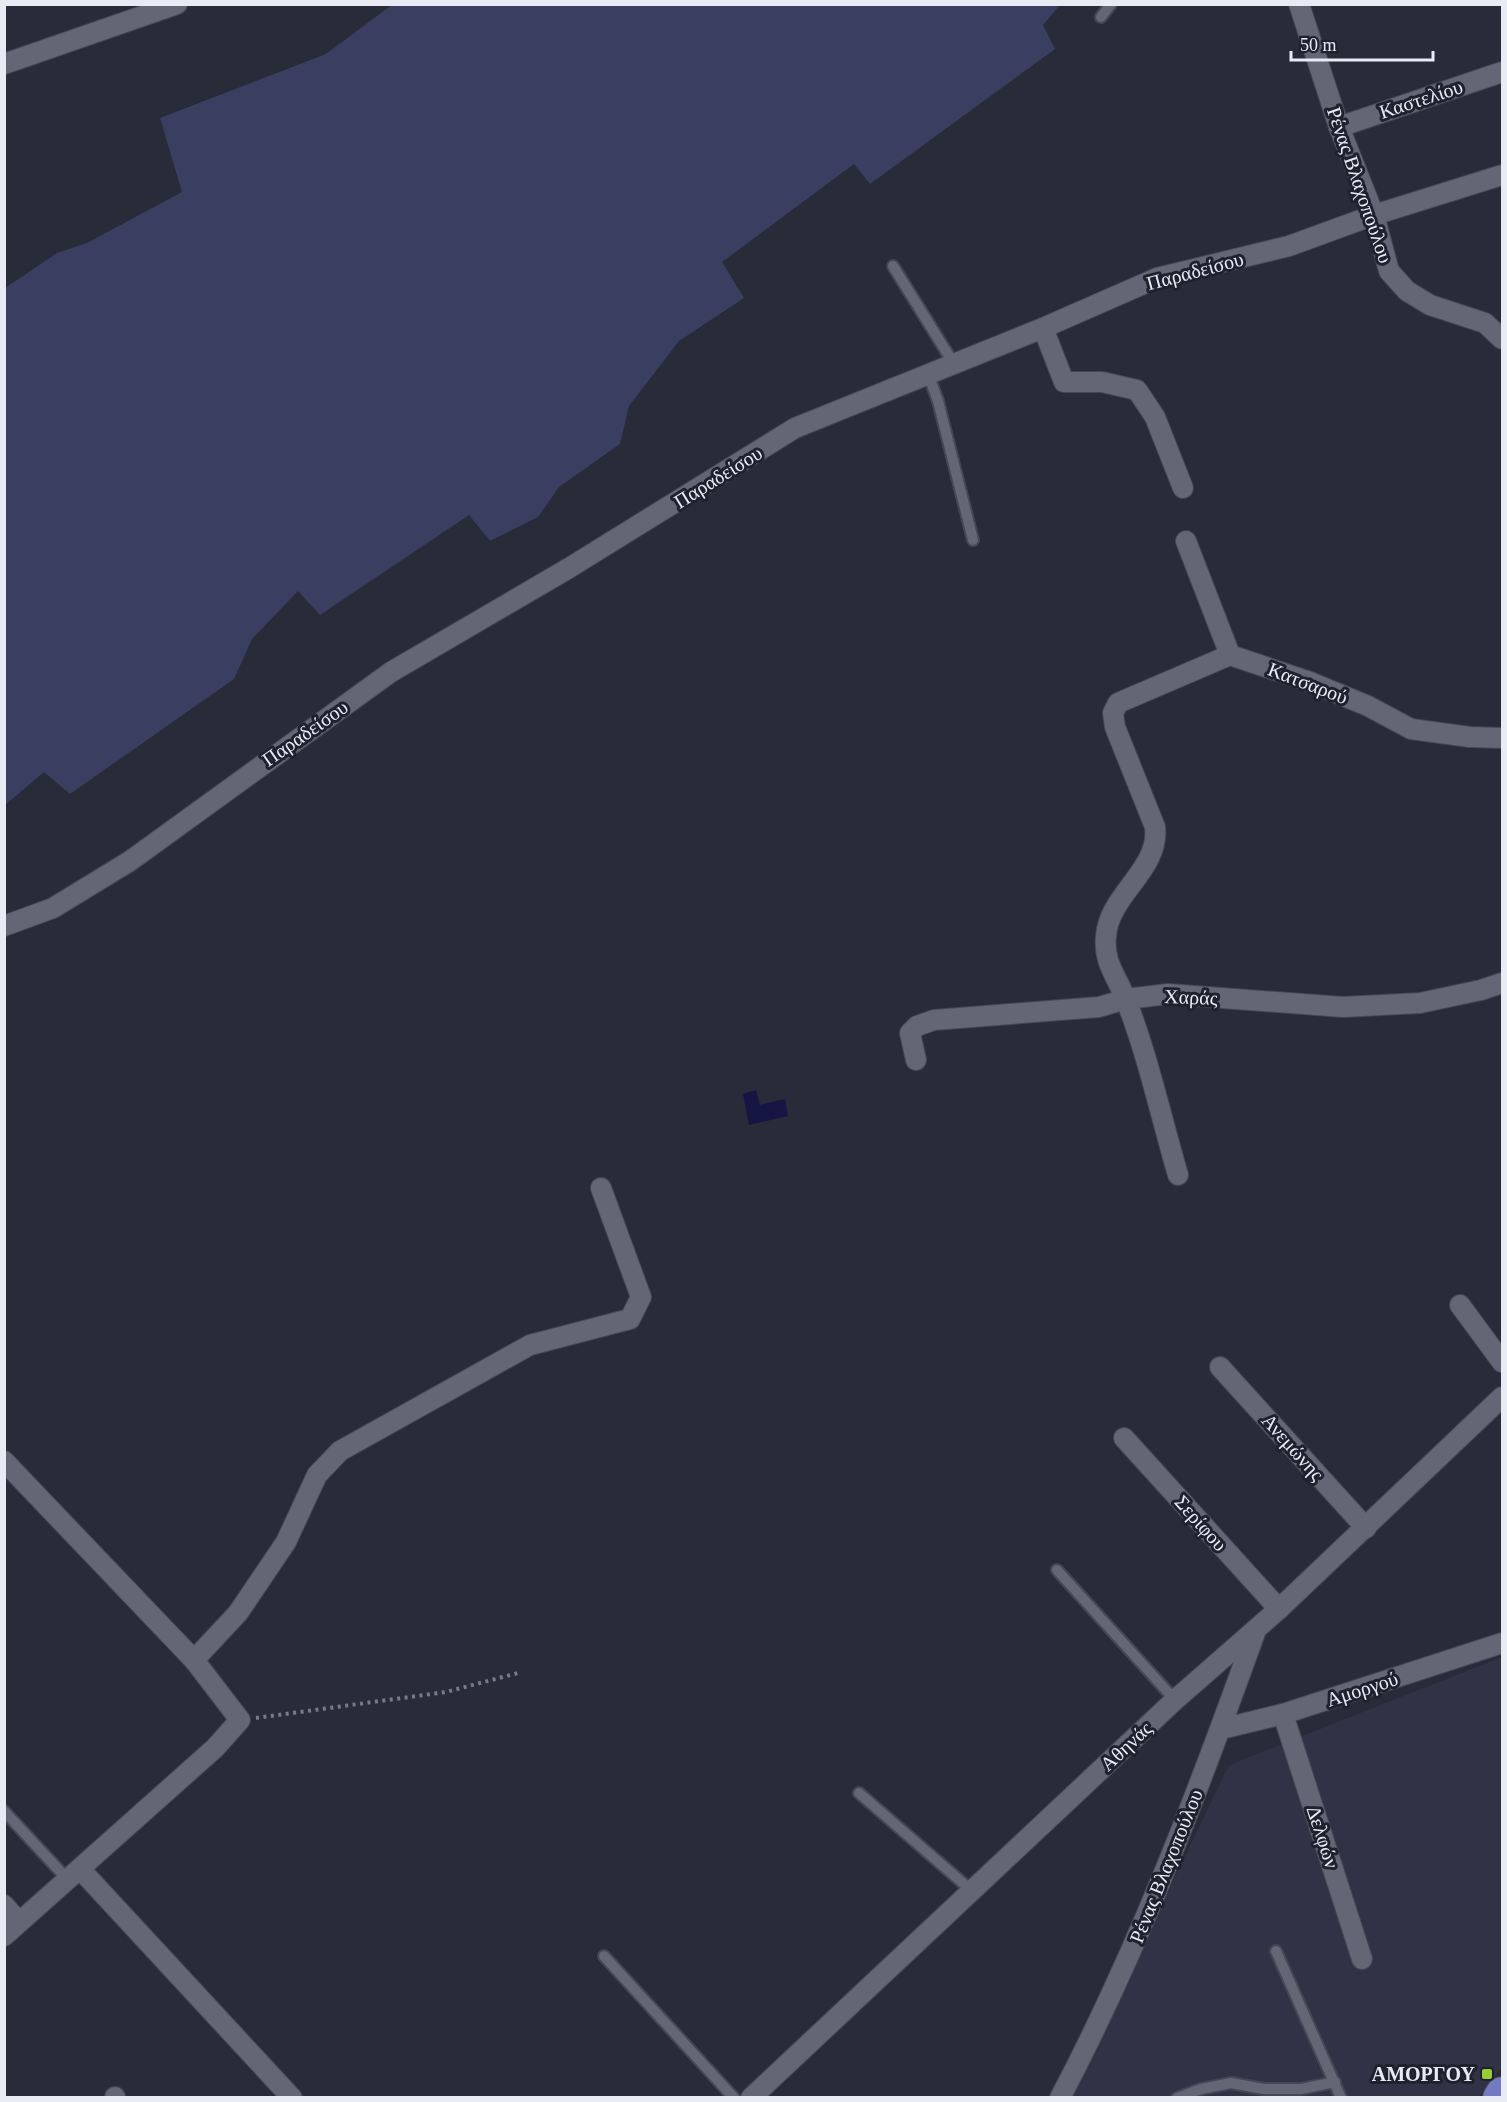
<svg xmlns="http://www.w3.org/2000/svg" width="1507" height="2102" viewBox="0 0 1507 2102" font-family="'Times New Roman',serif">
  <rect width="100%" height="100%" fill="#282b38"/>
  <!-- built -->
  <polygon fill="#303346" points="1502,1657 1502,2067 1479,2097 1068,2098 1229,1765"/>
  <!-- green -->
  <polygon fill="#3a3f61" points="393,4 1060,5 1043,25 1055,49 870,184 854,164 722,262 744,298 679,341 629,406 620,444 559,487 538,517 490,541 469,515 320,615 298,591 252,639 234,679 70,794 44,772 5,805 5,288 57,253 87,243 182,192 160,118 326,54"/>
  <!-- water -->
  <polygon fill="#151643" points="756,1090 760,1105 785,1099 788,1116 749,1125 743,1094"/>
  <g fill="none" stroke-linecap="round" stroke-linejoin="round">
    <defs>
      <g id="service">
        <polyline points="1101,17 1111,4"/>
        <polyline points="893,266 954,364"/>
        <polyline points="928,374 938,401 973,540"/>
        <polyline points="1057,1570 1175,1700"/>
        <polyline points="859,1793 972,1891"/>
        <polyline points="4,1811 69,1881"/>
        <polyline points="1276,1951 1341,2098"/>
        <polyline points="604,1956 734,2098"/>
        <polyline points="1177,2098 1201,2089 1231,2083 1264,2089 1301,2089 1335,2082"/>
      </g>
      <g id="minor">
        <polyline points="1299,4 1339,127 1374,215 1389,271 1407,291 1430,305 1485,323 1502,339"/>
        <polyline points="4,64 177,4"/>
        <polyline points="1339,127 1502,72"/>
        <polyline points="1043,328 1064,382 1102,382 1137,390 1155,417 1183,488"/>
        <polyline points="1186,541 1230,655 1310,682 1368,706 1411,729 1470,737 1502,738"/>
        <polyline points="4,926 53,908 130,861 391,672 569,568 795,428 1043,328 1157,278 1289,246 1374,215 1502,175"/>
        <polyline points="916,1060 910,1033 917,1026 934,1020 1099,1007 1126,999 1168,994 1343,1007 1420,1003 1481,990 1502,983"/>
        <path d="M 1178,1175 C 1161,1117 1148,1056 1126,1000 C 1117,976 1103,963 1106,936 C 1109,894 1160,870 1155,827 L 1115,727 L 1113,713 L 1118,703 L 1230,655"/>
        <polyline points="1460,1305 1502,1362"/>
        <polyline points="1220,1367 1366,1528"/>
        <polyline points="1124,1438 1279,1609"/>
        <polyline points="4,1461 194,1660"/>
        <polyline points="1283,1714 1362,1959"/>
        <polyline points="1221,1729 1283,1714 1502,1643"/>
        <polyline points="81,1870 292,2098"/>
        <polyline points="4,1905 19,1922"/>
        <polyline points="4,1936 215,1748 240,1720 194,1660 238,1613 286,1542 317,1475 340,1451 530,1345 630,1319 641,1297 601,1188"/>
        <polyline points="115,2097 115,2098"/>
        <polyline points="751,2098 1175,1700 1279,1609 1502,1397"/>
        <path d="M 1060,2098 C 1139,1948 1199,1789 1256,1630"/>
      </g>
      <polyline id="primary" points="1499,2098 1502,2093"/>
    </defs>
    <!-- service casing -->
    <use href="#service" stroke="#454752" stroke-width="14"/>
    <!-- minor casing -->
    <use href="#minor" stroke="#454752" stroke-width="22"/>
    <!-- primary casing -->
    <use href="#primary" stroke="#454752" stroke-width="34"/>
    <!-- path -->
    <polyline stroke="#787b86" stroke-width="4" stroke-dasharray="3 4.5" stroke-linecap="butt" points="256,1718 446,1692 518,1673"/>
    <!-- service -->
    <use href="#service" stroke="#626675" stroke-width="10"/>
    <!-- minor -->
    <use href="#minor" stroke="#626675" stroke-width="20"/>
    <!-- primary -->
    <use href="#primary" stroke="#727ac1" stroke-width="32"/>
  </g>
  <!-- markers -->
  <rect fill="#99cb35" stroke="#1f212e" stroke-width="2" x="1481" y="2068" width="12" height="12" rx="3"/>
  <g text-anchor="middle" stroke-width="6" stroke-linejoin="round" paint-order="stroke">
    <!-- street labels -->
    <g font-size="20" fill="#e9ebf4" stroke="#1f212e">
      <text transform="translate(1421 99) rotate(-18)" y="7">Καστελίου</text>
      <text transform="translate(1360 185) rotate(71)" y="7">Ρένας Βλαχοπούλου</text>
      <text transform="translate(1195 271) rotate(-15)" y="7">Παραδείσου</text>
      <text transform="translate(718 477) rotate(-32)" y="7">Παραδείσου</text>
      <text transform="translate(1308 683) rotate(21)" y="7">Κατσαρού</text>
      <text transform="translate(305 733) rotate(-35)" y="7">Παραδείσου</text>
      <text transform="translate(1191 997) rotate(2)" y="7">Χαράς</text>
      <text transform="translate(1293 1447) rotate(48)" y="7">Ανεμώνης</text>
      <text transform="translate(1201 1523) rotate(48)" y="7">Σερίφου</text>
      <text transform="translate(1362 1689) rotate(-18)" y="7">Αμοργού</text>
      <text transform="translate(1126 1746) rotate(-43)" y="7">Αθηνάς</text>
      <text transform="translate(1323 1837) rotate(72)" y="7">Δελφών</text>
      <text transform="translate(1166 1866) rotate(-68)" y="7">Ρένας Βλαχοπούλου</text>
    </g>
    <!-- poi labels -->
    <g font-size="20" font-weight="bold" fill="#e9ebf4" stroke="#1f212e" text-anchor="end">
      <text x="1475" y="2081">ΑΜΟΡΓΟΥ</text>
    </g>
  </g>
  <!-- border -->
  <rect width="1507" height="2102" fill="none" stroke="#e9ebf4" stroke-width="12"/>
  <!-- scale -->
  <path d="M1291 51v9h142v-9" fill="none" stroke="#e9ebf4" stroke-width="3"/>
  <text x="1300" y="51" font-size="18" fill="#e9ebf4" stroke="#1f212e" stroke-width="4.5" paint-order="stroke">50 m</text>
</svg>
